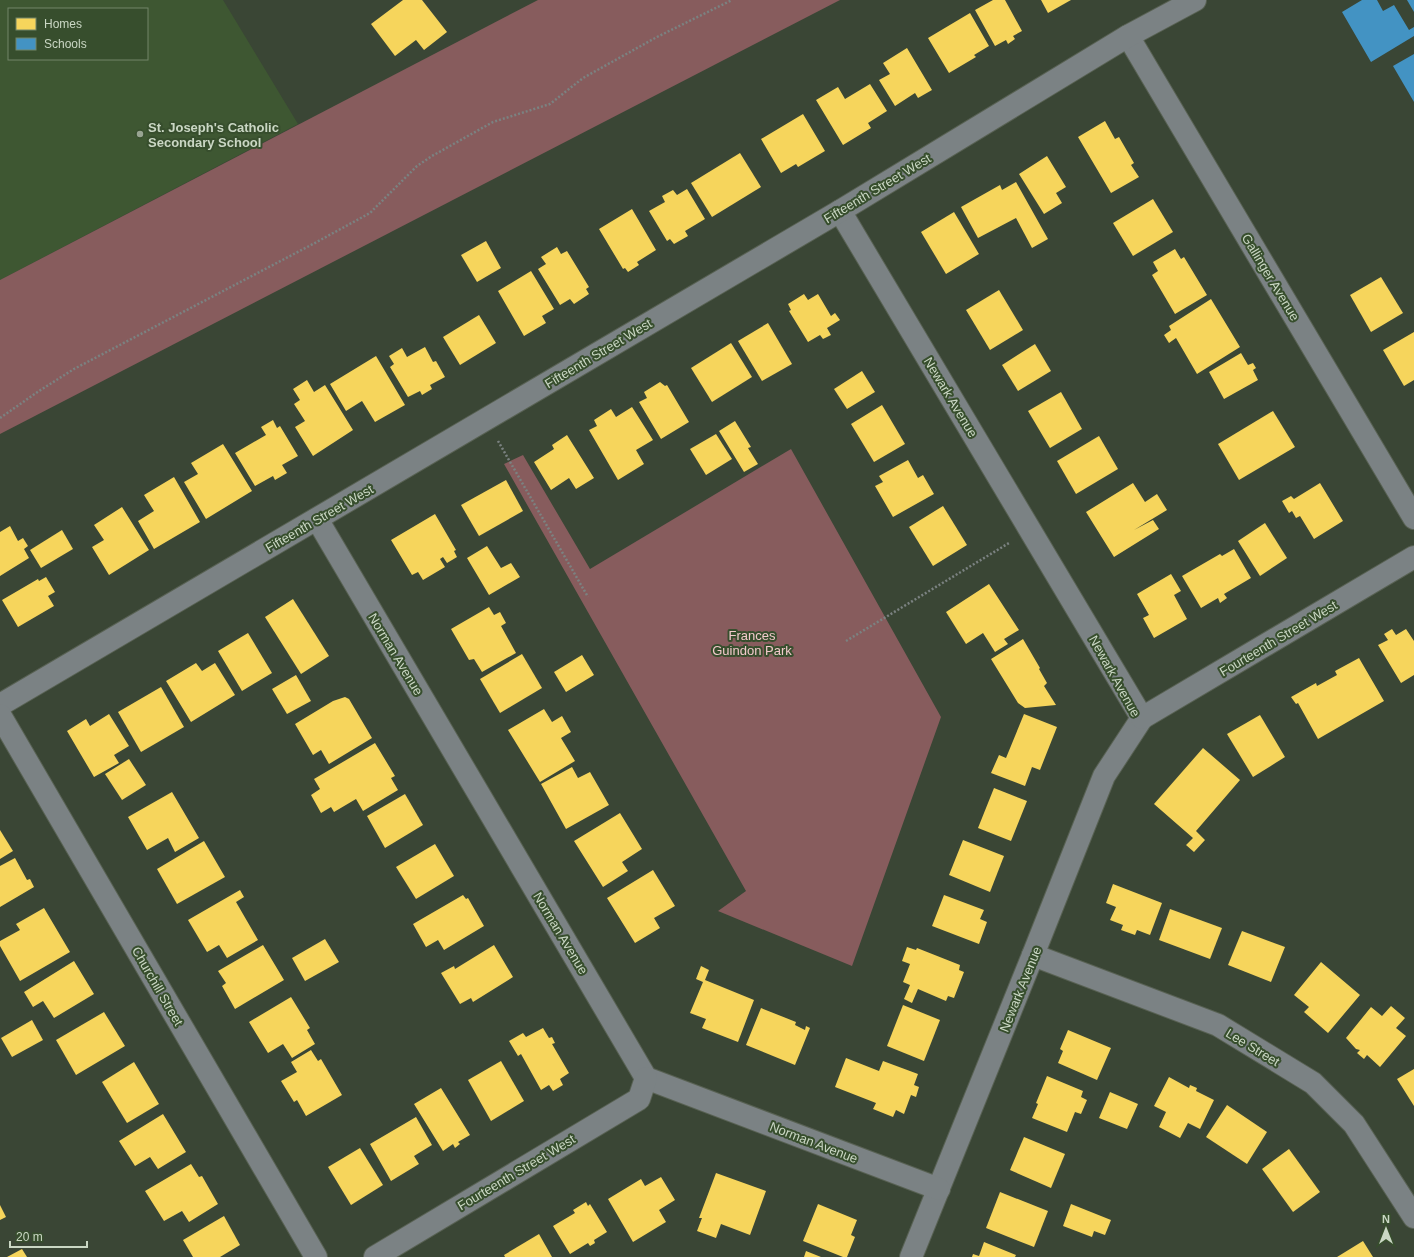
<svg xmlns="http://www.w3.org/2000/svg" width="1414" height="1257" viewBox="0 0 1414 1257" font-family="Helvetica,sans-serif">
  <rect width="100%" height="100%" fill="#3a4635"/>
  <!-- built -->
  <path fill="#3e5732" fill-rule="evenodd" d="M 0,0 L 223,0 L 298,124 L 0,280 ZM 9,9 L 147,9 L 147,59 L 9,59 Z"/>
  <!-- green -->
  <g fill="#875c5d">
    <polygon points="538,0 840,0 0,434 0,280"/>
    <polygon points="791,449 941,717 852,966 718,911 746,891 504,464 523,455 590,569"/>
  </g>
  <!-- homes -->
  <g fill="#f6d55c">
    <polygon points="403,0 422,0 447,32 424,50 416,40 395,56 371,24"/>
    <polygon points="993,0 1005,0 1022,31 1013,36 1015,39 1008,44 1006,40 995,46 975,10"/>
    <polygon points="1041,0 1071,0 1048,13"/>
    <polygon points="970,13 989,46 974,55 976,57 949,73 928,38"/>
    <polygon points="907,48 932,90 918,98 915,93 895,106 879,80 890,74 883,63"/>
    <polygon points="870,84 887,111 868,123 871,128 843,145 816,100 838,87 845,99"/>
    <polygon points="803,114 825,151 798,167 796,164 781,173 761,139"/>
    <polygon points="1105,121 1115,139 1119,137 1134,163 1131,165 1139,177 1111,193 1078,137"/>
    <polygon points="740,153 761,187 712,217 691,183"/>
    <polygon points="1047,156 1066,187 1056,193 1062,203 1044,214 1019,174"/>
    <polygon points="1016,182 1048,239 1032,248 1016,218 978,238 961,207 1000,185 1002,190"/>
    <polygon points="687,189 705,219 685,231 688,236 674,244 670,239 667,241 649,211 665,202 662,196 673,190 677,195"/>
    <polygon points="1153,199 1173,232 1133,256 1113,223"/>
    <polygon points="632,209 656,250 637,262 639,265 628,272 625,268 623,269 599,229"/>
    <polygon points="954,212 979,254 946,274 921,232"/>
    <polygon points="486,241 501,268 477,282 461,255"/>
    <polygon points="557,247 561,254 567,251 589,287 586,289 589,294 574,304 570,299 560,305 538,269 546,264 541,257"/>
    <polygon points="1175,249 1181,259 1184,257 1207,295 1175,314 1152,275 1158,271 1153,262"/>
    <polygon points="531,271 554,309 542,316 546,323 524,336 498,291"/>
    <polygon points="1381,277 1403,313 1371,332 1350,295"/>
    <polygon points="999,290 1023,330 990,350 966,310"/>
    <polygon points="804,294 808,300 818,294 831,316 835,313 840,320 827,328 831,335 823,339 820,335 808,342 789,311 791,310 788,304"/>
    <polygon points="1211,299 1240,347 1197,374 1176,338 1169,343 1164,335 1171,330 1169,326"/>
    <polygon points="479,315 496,343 460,365 443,337"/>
    <polygon points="768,323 792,364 762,381 738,341"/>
    <polygon points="1414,332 1414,380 1404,386 1383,350"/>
    <polygon points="731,343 752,377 712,402 691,368"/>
    <polygon points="1035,344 1051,371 1018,391 1002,365"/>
    <polygon points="425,347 433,362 436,361 445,377 430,385 432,389 422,395 420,391 408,397 390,367 394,364 389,356 402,348 407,357"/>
    <polygon points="1241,353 1248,365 1253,363 1256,368 1253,370 1258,380 1224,399 1209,372"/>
    <polygon points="376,356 405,405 375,422 362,401 346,411 330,384"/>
    <polygon points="862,371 875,392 847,409 834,389"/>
    <polygon points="307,380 314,392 325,385 353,430 313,456 295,427 305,421 294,404 300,400 293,389"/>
    <polygon points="660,382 665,386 667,385 689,422 661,439 639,402 647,398 644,392"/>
    <polygon points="1061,392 1082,429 1050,448 1028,411"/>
    <polygon points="882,405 905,444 874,462 851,424"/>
    <polygon points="632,407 653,440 636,450 644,464 618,480 589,430 597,426 594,420 611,409 616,417"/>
    <polygon points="1273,411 1295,447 1239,480 1218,444"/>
    <polygon points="273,420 277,428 280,426 298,456 282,465 287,473 275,480 273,476 255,486 235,453 266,435 261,427"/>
    <polygon points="735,421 751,447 748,448 758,464 744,472 719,431"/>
    <polygon points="716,434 732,459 706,475 690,449"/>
    <polygon points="567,435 594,478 576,489 569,478 551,490 534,462 554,449 552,445"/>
    <polygon points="1099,436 1118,469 1076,494 1057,461"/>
    <polygon points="223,444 252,491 206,519 184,482 198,474 191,463"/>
    <polygon points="908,460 918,478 923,475 934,494 893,517 875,486 883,482 879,476"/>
    <polygon points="174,477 200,522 154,549 138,521 154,511 144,495"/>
    <polygon points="506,480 523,511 479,536 461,505"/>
    <polygon points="1133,483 1145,502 1157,494 1167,510 1134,530 1153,520 1159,529 1114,557 1086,512"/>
    <polygon points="1320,483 1343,521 1314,539 1300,516 1296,518 1292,511 1289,513 1282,501 1291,496 1294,499"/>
    <polygon points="943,506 967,545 933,566 909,527"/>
    <polygon points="122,507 149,550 109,575 92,547 104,540 94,525"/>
    <polygon points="435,514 456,550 454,551 457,557 447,563 443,557 440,559 445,567 423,580 418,572 412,575 391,540"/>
    <polygon points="1265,523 1287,558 1260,576 1238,541"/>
    <polygon points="10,526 18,541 23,538 28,546 24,549 29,558 0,576 0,532"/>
    <polygon points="62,530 73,549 41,568 30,550"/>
    <polygon points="487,546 501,568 511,563 520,577 489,595 467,558"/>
    <polygon points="1234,549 1251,578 1224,594 1227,598 1220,603 1218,598 1201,608 1182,576 1220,554 1222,556"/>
    <polygon points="1171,574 1181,591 1174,595 1187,619 1154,638 1143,618 1149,615 1137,594"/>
    <polygon points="46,577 55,592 48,596 54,606 18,627 2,600 38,579 39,581"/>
    <polygon points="989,584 1019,630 1004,639 1008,644 995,652 983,633 966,644 946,612"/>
    <polygon points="293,599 329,656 301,674 265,617"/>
    <polygon points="489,607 494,615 500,612 506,623 501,626 516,653 482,672 474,659 469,660 451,629"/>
    <polygon points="1392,629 1396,635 1406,629 1414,641 1414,675 1401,683 1378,645 1388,640 1384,634"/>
    <polygon points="248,633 272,673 242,691 218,651"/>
    <polygon points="1023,639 1040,668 1039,669 1047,683 1044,686 1056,705 1025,708 1018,703 991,659"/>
    <polygon points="522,654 542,688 500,713 480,679"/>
    <polygon points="582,655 594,675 566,692 554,672"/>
    <polygon points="1359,658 1384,701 1318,739 1298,703 1296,704 1291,697 1316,683 1317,686 1337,675 1335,671"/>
    <polygon points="196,663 202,671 215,663 235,695 191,722 166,681"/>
    <polygon points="296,675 311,701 287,714 272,689"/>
    <polygon points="161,687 184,727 141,752 118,712"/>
    <polygon points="345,697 349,699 372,738 329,764 321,750 313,755 295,724 333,701"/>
    <polygon points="544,709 552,722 562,716 571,732 561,738 575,761 540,782 508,730"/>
    <polygon points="109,714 129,746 114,755 119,763 94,777 67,731 86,719 90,726"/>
    <polygon points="1024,714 1057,727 1040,770 1032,767 1025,786 991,773 999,755 1006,758"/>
    <polygon points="1260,715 1285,757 1253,777 1227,734"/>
    <polygon points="375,743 395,776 391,778 398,790 363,811 356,799 334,812 331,807 321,813 311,795 320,789 314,779"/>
    <polygon points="1203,748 1240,780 1196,831 1205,840 1194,852 1186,845 1193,838 1154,804"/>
    <polygon points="129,759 146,785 122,800 105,774"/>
    <polygon points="572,767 578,778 590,772 609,805 566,829 541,784"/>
    <polygon points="994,788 1027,801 1011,841 978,828"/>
    <polygon points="172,792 199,838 175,852 168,838 147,850 128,817"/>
    <polygon points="405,794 423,825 385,848 367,816"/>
    <polygon points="620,813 642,849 622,862 628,871 603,887 574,841"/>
    <polygon points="0,830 13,851 0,859"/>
    <polygon points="963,840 1004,856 990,892 949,875"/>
    <polygon points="204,841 225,877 177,904 157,869"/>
    <polygon points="435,844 454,876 416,899 396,867"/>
    <polygon points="15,858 27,880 30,879 34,887 0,907 0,866"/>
    <polygon points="653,870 675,906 654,918 660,928 635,943 607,898"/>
    <polygon points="1113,884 1162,903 1150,935 1137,930 1135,935 1121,930 1123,925 1110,920 1116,907 1106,903"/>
    <polygon points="240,890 244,897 236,902 258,940 227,958 219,945 207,952 188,920"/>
    <polygon points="463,895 466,899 468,898 484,926 444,950 438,940 426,947 413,924"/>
    <polygon points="944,895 984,910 980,919 987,922 979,944 932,926"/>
    <polygon points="44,908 70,952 20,981 0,946 0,941 20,930 16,924"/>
    <polygon points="1170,909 1222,928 1210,959 1159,940"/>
    <polygon points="1242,931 1285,947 1271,982 1228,965"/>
    <polygon points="325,939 339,962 305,981 292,958"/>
    <polygon points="263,945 284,980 235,1009 222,986 226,983 218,971"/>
    <polygon points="494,945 513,977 473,1002 471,998 460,1004 441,973 454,966 455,969"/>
    <polygon points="907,947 916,950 917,948 960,965 959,970 964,972 954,998 948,996 946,1001 918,989 912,1003 904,999 910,985 903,982 910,964 902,961"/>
    <polygon points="74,961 94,994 54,1018 43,1001 33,1007 24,992"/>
    <polygon points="1321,962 1360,995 1328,1033 1304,1012 1309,1007 1294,995"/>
    <polygon points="701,966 709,970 705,980 754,1000 738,1042 702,1028 706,1019 690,1013 703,982 696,979"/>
    <polygon points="291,997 310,1028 307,1030 315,1044 292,1058 283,1044 268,1053 249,1022"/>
    <polygon points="903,1005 940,1020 924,1061 887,1046"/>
    <polygon points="1391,1006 1405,1018 1396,1028 1406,1036 1380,1067 1367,1055 1364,1059 1357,1053 1360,1050 1356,1049 1346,1038 1371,1007 1382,1016"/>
    <polygon points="761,1008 796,1022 795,1025 805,1030 806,1026 810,1028 795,1065 746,1045"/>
    <polygon points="104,1012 125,1046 76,1075 56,1040"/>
    <polygon points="32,1020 43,1040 12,1057 1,1038"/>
    <polygon points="543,1028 549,1038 552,1037 555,1043 552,1044 569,1073 560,1079 563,1085 553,1091 549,1085 541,1090 521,1054 518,1056 509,1041 523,1033 526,1037"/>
    <polygon points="1068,1030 1111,1048 1097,1080 1058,1063 1063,1051 1060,1049"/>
    <polygon points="311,1050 318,1061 321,1059 342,1095 306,1116 297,1100 294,1102 281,1081 297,1072 291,1062"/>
    <polygon points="846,1058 879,1071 883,1061 918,1074 914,1085 919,1087 916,1097 911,1095 904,1114 896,1110 893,1117 873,1109 876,1103 835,1087"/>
    <polygon points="501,1061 524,1101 491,1121 468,1080"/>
    <polygon points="134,1062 159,1104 127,1123 102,1082"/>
    <polygon points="1414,1069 1414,1106 1397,1079"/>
    <polygon points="1047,1076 1083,1091 1081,1097 1087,1100 1081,1114 1075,1112 1067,1132 1032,1118 1038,1104 1036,1103"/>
    <polygon points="1169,1077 1189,1088 1190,1085 1197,1088 1196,1091 1214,1100 1200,1129 1188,1123 1180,1138 1159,1127 1166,1112 1154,1106"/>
    <polygon points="441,1088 470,1135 458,1142 460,1144 455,1148 453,1144 443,1151 414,1104"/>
    <polygon points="1110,1092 1138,1104 1127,1129 1099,1118"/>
    <polygon points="1227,1105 1267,1132 1247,1164 1206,1137"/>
    <polygon points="163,1114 186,1152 158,1169 150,1157 135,1166 119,1141"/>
    <polygon points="416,1117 432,1145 414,1156 419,1164 391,1181 370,1144"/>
    <polygon points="1024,1137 1065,1154 1051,1188 1010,1170"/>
    <polygon points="360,1148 383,1185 351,1205 328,1167"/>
    <polygon points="1289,1149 1320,1192 1293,1212 1262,1169"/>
    <polygon points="191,1164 199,1177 202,1176 218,1204 189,1222 182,1211 164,1221 145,1191"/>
    <polygon points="716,1173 766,1191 750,1235 721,1224 716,1238 697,1231 702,1218 699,1218"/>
    <polygon points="661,1177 675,1200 659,1210 666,1222 633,1242 608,1199 641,1179 645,1186"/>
    <polygon points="1000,1192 1048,1211 1034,1247 986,1228"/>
    <polygon points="586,1202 588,1206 590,1204 607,1232 594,1240 595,1243 590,1246 588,1243 570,1254 553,1226 575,1213 573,1210"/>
    <polygon points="818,1204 857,1220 851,1235 855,1237 847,1257 843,1257 803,1241"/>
    <polygon points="1071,1204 1111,1220 1105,1235 1094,1231 1092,1237 1063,1226"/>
    <polygon points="0,1205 6,1217 0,1220"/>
    <polygon points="224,1216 240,1245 220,1257 193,1257 183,1240"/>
    <polygon points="539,1234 552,1257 505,1257 504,1255"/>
    <polygon points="1363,1241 1373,1257 1337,1257"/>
    <polygon points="984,1242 1016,1255 1015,1257 972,1257 973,1254 979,1256"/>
    <polygon points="22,1249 27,1257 7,1257"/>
    <polygon points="806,1251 821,1257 804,1257"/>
  </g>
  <!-- schools -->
  <g fill="#4393c3">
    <polygon points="1362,0 1377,0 1383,11 1394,5 1409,30 1414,27 1414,36 1371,62 1342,12"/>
    <polygon points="1407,0 1414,0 1414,12"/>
    <polygon points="1414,54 1414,102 1393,66"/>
  </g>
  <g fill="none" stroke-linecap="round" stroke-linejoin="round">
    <defs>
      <g id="street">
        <polyline points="1128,36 1414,518"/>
        <polyline points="840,211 1142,718 1104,776 1033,955 911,1257"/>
        <polyline points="317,519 646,1078 939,1189"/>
        <polyline points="0,705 840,211 1128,36 1195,0"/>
        <polyline points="0,715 316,1257"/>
        <polyline points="1142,718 1414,557"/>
        <polyline points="1033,955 1218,1025 1313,1083 1354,1124 1414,1217"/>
        <polyline points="375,1257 639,1099 646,1078"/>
      </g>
    </defs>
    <!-- street casing -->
    <use href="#street" stroke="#586153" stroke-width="24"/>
    <!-- path -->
    <g stroke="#7b8281" stroke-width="2.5" stroke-dasharray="2 2" stroke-linecap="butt">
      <polyline points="0,418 39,391 74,369 313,244 370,213 417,166 432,156 493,122 550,104 583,78 657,37 732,0"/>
      <polyline points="498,441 588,597"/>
      <polyline points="846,641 1009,543"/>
    </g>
    <!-- street -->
    <use href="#street" stroke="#7b8284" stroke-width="22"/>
  </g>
  <!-- markers -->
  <circle fill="#98a492" stroke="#374e2d" stroke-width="1.5" cx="140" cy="134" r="4"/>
  <g text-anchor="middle" stroke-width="4" stroke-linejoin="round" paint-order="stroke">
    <!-- poi labels -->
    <g font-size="13" font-weight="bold" fill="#cad7c4" stroke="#374e2d" text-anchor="start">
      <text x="148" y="132">St. Joseph's Catholic<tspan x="148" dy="15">Secondary School</tspan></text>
    </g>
    <!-- street labels -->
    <g font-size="13" fill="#cad7c4" stroke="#374e2d">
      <text transform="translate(877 188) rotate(-31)" y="5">Fifteenth Street West</text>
      <text transform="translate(1271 277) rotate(59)" y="5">Gallinger Avenue</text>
      <text transform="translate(598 353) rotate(-31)" y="5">Fifteenth Street West</text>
      <text transform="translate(951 397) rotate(59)" y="5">Newark Avenue</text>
      <text transform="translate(319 518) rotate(-30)" y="5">Fifteenth Street West</text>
      <text transform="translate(1278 638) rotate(-31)" y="5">Fourteenth Street West</text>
      <text transform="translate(396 654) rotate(59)" y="5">Norman Avenue</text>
      <text transform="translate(1115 676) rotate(61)" y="5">Newark Avenue</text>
      <text transform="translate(561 933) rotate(59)" y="5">Norman Avenue</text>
      <text transform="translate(158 986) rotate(60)" y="5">Churchill Street</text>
      <text transform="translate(1020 989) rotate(-68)" y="5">Newark Avenue</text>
      <text transform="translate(1253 1047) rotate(31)" y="5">Lee Street</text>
      <text transform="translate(814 1142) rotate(21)" y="5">Norman Avenue</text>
      <text transform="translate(516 1172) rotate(-31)" y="5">Fourteenth Street West</text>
    </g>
    <!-- park labels -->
    <g font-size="13" fill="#f2c9cb" stroke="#374e2d">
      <text x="752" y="640">Frances<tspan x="752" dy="15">Guindon Park</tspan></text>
    </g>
  </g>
  <!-- legend -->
  <rect x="8" y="8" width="140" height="52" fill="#374e2d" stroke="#728569"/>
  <rect x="16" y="18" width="20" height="12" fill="#f6d55c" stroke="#728569"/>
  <text x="44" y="28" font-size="12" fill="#cad7c4">Homes</text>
  <rect x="16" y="38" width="20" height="12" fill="#4393c3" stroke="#728569"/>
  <text x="44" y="48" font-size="12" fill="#cad7c4">Schools</text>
  <!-- north arrow -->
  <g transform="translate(1386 1229)" stroke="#374e2d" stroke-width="3" paint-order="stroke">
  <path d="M0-3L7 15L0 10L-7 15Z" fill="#cad7c4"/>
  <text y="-6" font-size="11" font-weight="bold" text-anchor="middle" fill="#cad7c4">N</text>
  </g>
  <!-- scale -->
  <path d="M10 1241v6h77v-6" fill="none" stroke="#cad7c4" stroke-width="2"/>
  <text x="16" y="1241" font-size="12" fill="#cad7c4" stroke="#374e2d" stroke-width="3" paint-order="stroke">20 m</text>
</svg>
